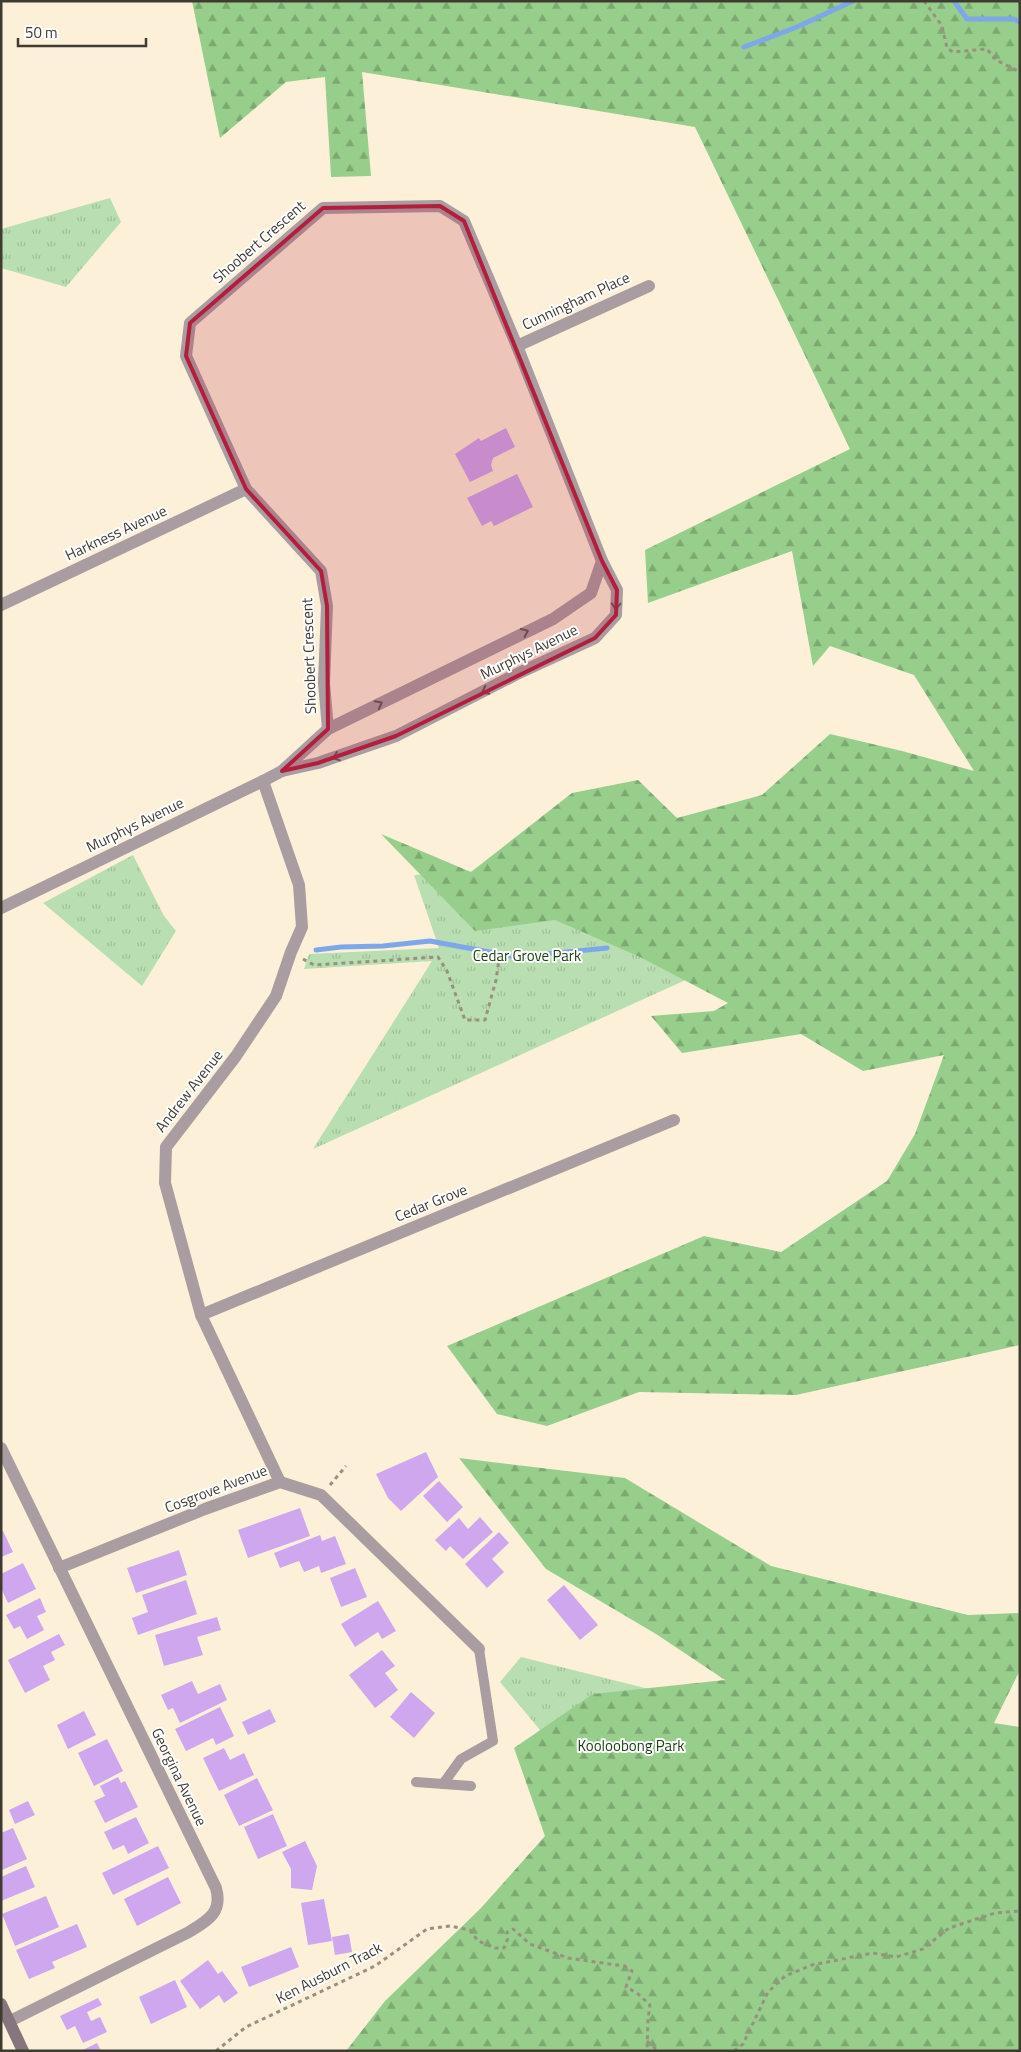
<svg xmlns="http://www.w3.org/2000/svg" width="1021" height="2052" viewBox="0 0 1021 2052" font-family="'Titillium Web',sans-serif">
  <defs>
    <pattern id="grass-tufts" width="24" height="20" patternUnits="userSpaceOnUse" patternTransform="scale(1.25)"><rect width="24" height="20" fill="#b9deb1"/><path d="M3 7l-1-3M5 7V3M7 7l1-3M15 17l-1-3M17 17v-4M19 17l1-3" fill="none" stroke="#a0bf99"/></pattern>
    <pattern id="forest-firs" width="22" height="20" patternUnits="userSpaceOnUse" patternTransform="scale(1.25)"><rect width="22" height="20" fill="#97ce8b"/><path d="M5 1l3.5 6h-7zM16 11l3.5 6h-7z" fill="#7da872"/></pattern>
  </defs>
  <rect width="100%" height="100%" fill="#fdf0d9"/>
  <!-- grass -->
  <g fill="url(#grass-tufts)">
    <polygon points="110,198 121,222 66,287 1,268 1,229"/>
    <polygon points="133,855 164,916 176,931 142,986 43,903"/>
    <polygon points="640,862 690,978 313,1149 432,961 304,969 309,954 439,948 414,875"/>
    <polygon points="521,1657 817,1731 615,1820 500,1682"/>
  </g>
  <!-- forest -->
  <g fill="url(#forest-firs)">
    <polygon points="192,1 1020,1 1020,1345 796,1395 639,1392 547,1426 497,1414 447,1346 704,1236 781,1252 887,1181 915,1134 944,1055 863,1071 801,1034 682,1053 651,1016 714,1011 728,1003 640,957 555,920 475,931 381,834 471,872 572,793 638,780 677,818 762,795 830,734 902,751 974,771 914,675 830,646 813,666 792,551 648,603 645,550 850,449 695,127 362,72 371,176 331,177 325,77 286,82 220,138"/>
    <polygon points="459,1458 625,1478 771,1566 968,1615 1020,1613 1020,1670 994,1723 1020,1727 1020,2051 346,2051 385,2001 481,1908 545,1836 514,1748 593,1694 725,1680 656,1634 546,1569"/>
  </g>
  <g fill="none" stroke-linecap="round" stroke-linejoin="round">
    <!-- stream -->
    <g stroke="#7ea7ea" stroke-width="5">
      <polyline points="954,1 967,19 1014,19 1020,22"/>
      <polyline points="744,47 797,27 853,1"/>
      <polyline points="316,950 341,947 383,946 430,941 516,957 607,948"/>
    </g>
  </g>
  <!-- building -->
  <g fill="#cea7ef">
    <polygon points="506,428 515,447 493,458 491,465 493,471 470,482 455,454 479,438 481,441"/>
    <polygon points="517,474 533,507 494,526 491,521 482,526 467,498"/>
    <polygon points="426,1452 438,1477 401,1511 388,1498 376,1474"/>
    <polygon points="439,1481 463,1507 447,1522 423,1496"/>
    <polygon points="300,1508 310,1536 248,1558 238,1530"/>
    <polygon points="480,1517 493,1532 463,1559 450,1546 446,1551 435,1540 459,1518 468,1529"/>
    <polygon points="1,1531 3,1531 13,1552 1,1557"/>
    <polygon points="499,1532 509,1543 492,1559 504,1572 487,1588 465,1564"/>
    <polygon points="320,1535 322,1541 335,1536 346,1564 321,1573 319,1566 304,1572 299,1561 280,1568 274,1553"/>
    <polygon points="179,1550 187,1575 136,1593 127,1568"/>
    <polygon points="23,1563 36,1589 8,1603 1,1588 1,1574"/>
    <polygon points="355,1568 367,1597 341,1607 330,1578"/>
    <polygon points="186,1580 197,1614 138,1635 132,1618 148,1612 142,1595"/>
    <polygon points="564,1585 598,1625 580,1640 547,1600"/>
    <polygon points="40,1598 46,1612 37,1616 44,1630 27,1639 20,1626 14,1629 6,1615"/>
    <polygon points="378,1601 396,1631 382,1639 378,1632 355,1647 341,1624"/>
    <polygon points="217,1617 221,1630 197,1637 203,1655 164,1666 155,1635"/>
    <polygon points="59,1634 65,1645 51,1652 55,1660 43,1666 50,1680 25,1693 8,1660"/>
    <polygon points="382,1650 395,1666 385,1673 398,1690 375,1708 349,1675"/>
    <polygon points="192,1681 198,1694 220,1684 227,1700 180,1723 173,1708 168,1710 161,1695"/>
    <polygon points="411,1692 435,1713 414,1738 390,1717"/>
    <polygon points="220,1707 234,1736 216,1745 213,1738 186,1751 175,1729"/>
    <polygon points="270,1709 276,1722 248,1735 242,1722"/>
    <polygon points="84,1711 96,1735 68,1749 57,1725"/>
    <polygon points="107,1739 123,1771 94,1786 78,1753"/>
    <polygon points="224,1748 230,1760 244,1753 254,1775 219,1791 203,1758"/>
    <polygon points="118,1777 121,1783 125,1781 138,1807 105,1823 94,1801 105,1796 100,1786"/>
    <polygon points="257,1778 273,1810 239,1826 224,1795"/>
    <polygon points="28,1801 35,1815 15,1824 9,1810"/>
    <polygon points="273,1814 287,1846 258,1859 244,1827"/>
    <polygon points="136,1817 149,1843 128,1854 124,1845 113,1850 104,1832"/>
    <polygon points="13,1828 27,1859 2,1870 1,1833"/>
    <polygon points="305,1841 317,1866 312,1890 291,1888 291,1869 282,1852"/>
    <polygon points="158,1846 169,1868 113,1895 102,1873"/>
    <polygon points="26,1866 35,1887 1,1901 1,1877"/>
    <polygon points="168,1877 181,1903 137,1926 124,1899"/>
    <polygon points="46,1896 59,1927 15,1946 2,1914"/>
    <polygon points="324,1899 332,1941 308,1945 301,1903"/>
    <polygon points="77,1924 87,1947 52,1962 55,1968 29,1979 16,1950"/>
    <polygon points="349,1934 352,1952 335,1955 332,1937"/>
    <polygon points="291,1947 299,1967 249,1987 241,1967"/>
    <polygon points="208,1960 218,1974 222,1971 238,1993 224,2003 219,1995 200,2009 180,1981"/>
    <polygon points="175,1980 187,2007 151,2024 139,1997"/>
    <polygon points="98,1998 102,2005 87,2012 91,2021 100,2017 107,2032 83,2043 75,2026 67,2030 60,2016"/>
    <polygon points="97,2043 101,2051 81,2051"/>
  </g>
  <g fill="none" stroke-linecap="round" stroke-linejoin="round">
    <!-- path -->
    <g stroke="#999180" stroke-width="3" stroke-dasharray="4 4" stroke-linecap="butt">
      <polyline points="924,1 942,26 947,48 953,52 987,49 996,60 1020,72"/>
      <polyline points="303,959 314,965 438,957 447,971 465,1020 485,1020 496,980 500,953"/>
      <polyline points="330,1485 346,1466"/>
      <polyline points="647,2041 658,2051"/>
      <polyline points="216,2051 246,2027 375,1966 427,1929 450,1926 470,1930 478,1941 495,1948 504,1948 508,1938 507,1932 513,1929 530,1944 568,1958 624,1966 632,1971 626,1987 637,1993 650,2005 648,2019 647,2051"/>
      <polyline points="734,2051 743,2044 768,1992 785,1976 812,1965 873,1953 896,1957 923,1949 949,1928 995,1913 1020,1911"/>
    </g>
    <!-- lane -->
    <g stroke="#a99da2" stroke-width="10">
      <polyline points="416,1782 471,1786"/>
      <polyline points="443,1784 461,1759 493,1741 479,1649"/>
    </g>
    <!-- street -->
    <g stroke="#a99da2" stroke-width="12">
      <polyline points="517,346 649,286"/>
      <polyline points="1,605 246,489"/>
      <polyline points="282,771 318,763 396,736 519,673 595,638 616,615 617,590 602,561 517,346 464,221 440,206 323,208 190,323 186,356 246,489 321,571 327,606 324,683 328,729"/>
      <polyline points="263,781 299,885 302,927 291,952 276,996 236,1056 166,1147 165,1183 201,1315 280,1482"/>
      <polyline points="1,908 263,781 282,771 328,729 553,619 591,593 602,561"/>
      <polyline points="201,1315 674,1120"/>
      <path d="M 1,1448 L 216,1888 C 223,1913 207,1921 189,1932 L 10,2021"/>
      <polyline points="59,1568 205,1509 280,1482 321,1495 479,1649"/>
    </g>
    <!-- secondary -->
    <polyline stroke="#85757c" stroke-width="12" points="1,2004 23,2051"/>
  </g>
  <!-- one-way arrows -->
  <defs><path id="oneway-chevron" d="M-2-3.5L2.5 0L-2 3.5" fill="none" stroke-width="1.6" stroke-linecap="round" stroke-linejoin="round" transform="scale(1.25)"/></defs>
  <g stroke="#605853">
    <use href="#oneway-chevron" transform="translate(616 606) rotate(92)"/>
    <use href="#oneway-chevron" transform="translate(525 632) rotate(-25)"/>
    <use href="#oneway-chevron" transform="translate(485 691) rotate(153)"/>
    <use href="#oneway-chevron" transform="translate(379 704) rotate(-27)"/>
    <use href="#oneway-chevron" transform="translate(336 757) rotate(161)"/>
  </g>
  <!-- marked area -->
  <path fill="#b21f3d" fill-opacity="0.2" stroke="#b21f3d" stroke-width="4" stroke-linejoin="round" d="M 440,206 L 464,221 L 602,561 L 617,590 L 616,615 L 595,638 L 396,736 L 318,763 L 282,771 L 328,729 L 327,606 L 321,571 L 246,489 L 186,356 L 190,323 L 323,208 Z"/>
  <g text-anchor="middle" stroke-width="4" stroke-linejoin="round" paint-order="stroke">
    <!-- street labels -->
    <g font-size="15" fill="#403b31" stroke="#fff">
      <text transform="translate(259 242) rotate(-41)" y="5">Shoobert Crescent</text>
      <text transform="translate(576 301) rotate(-25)" y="5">Cunningham Place</text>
      <text transform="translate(116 533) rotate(-25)" y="5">Harkness Avenue</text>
      <text transform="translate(529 652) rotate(-26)" y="5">Murphys Avenue</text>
      <text transform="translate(309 656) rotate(-92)" y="5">Shoobert Crescent</text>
      <text transform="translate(135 825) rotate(-26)" y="5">Murphys Avenue</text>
      <text transform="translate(189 1091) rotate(-52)" y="5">Andrew Avenue</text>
      <text transform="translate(431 1203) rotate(-22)" y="5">Cedar Grove</text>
      <text transform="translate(216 1489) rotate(-21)" y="5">Cosgrove Avenue</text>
      <text transform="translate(179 1777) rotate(64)" y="5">Georgina Avenue</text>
      <text transform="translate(329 1973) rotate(-27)" y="5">Ken Ausburn Track</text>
    </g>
    <!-- park labels -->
    <g font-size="15" fill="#1b3f12" stroke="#fff">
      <text x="527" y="961">Cedar Grove Park</text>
      <text x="631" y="1751">Kooloobong Park</text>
    </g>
  </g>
  <!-- border -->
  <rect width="1021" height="2052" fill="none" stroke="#403b31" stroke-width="5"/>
  <!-- scale -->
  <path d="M18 38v8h128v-8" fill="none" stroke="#403b31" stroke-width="2.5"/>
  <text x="25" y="38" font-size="15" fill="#403b31" stroke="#ffffff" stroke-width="4" paint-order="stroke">50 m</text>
</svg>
